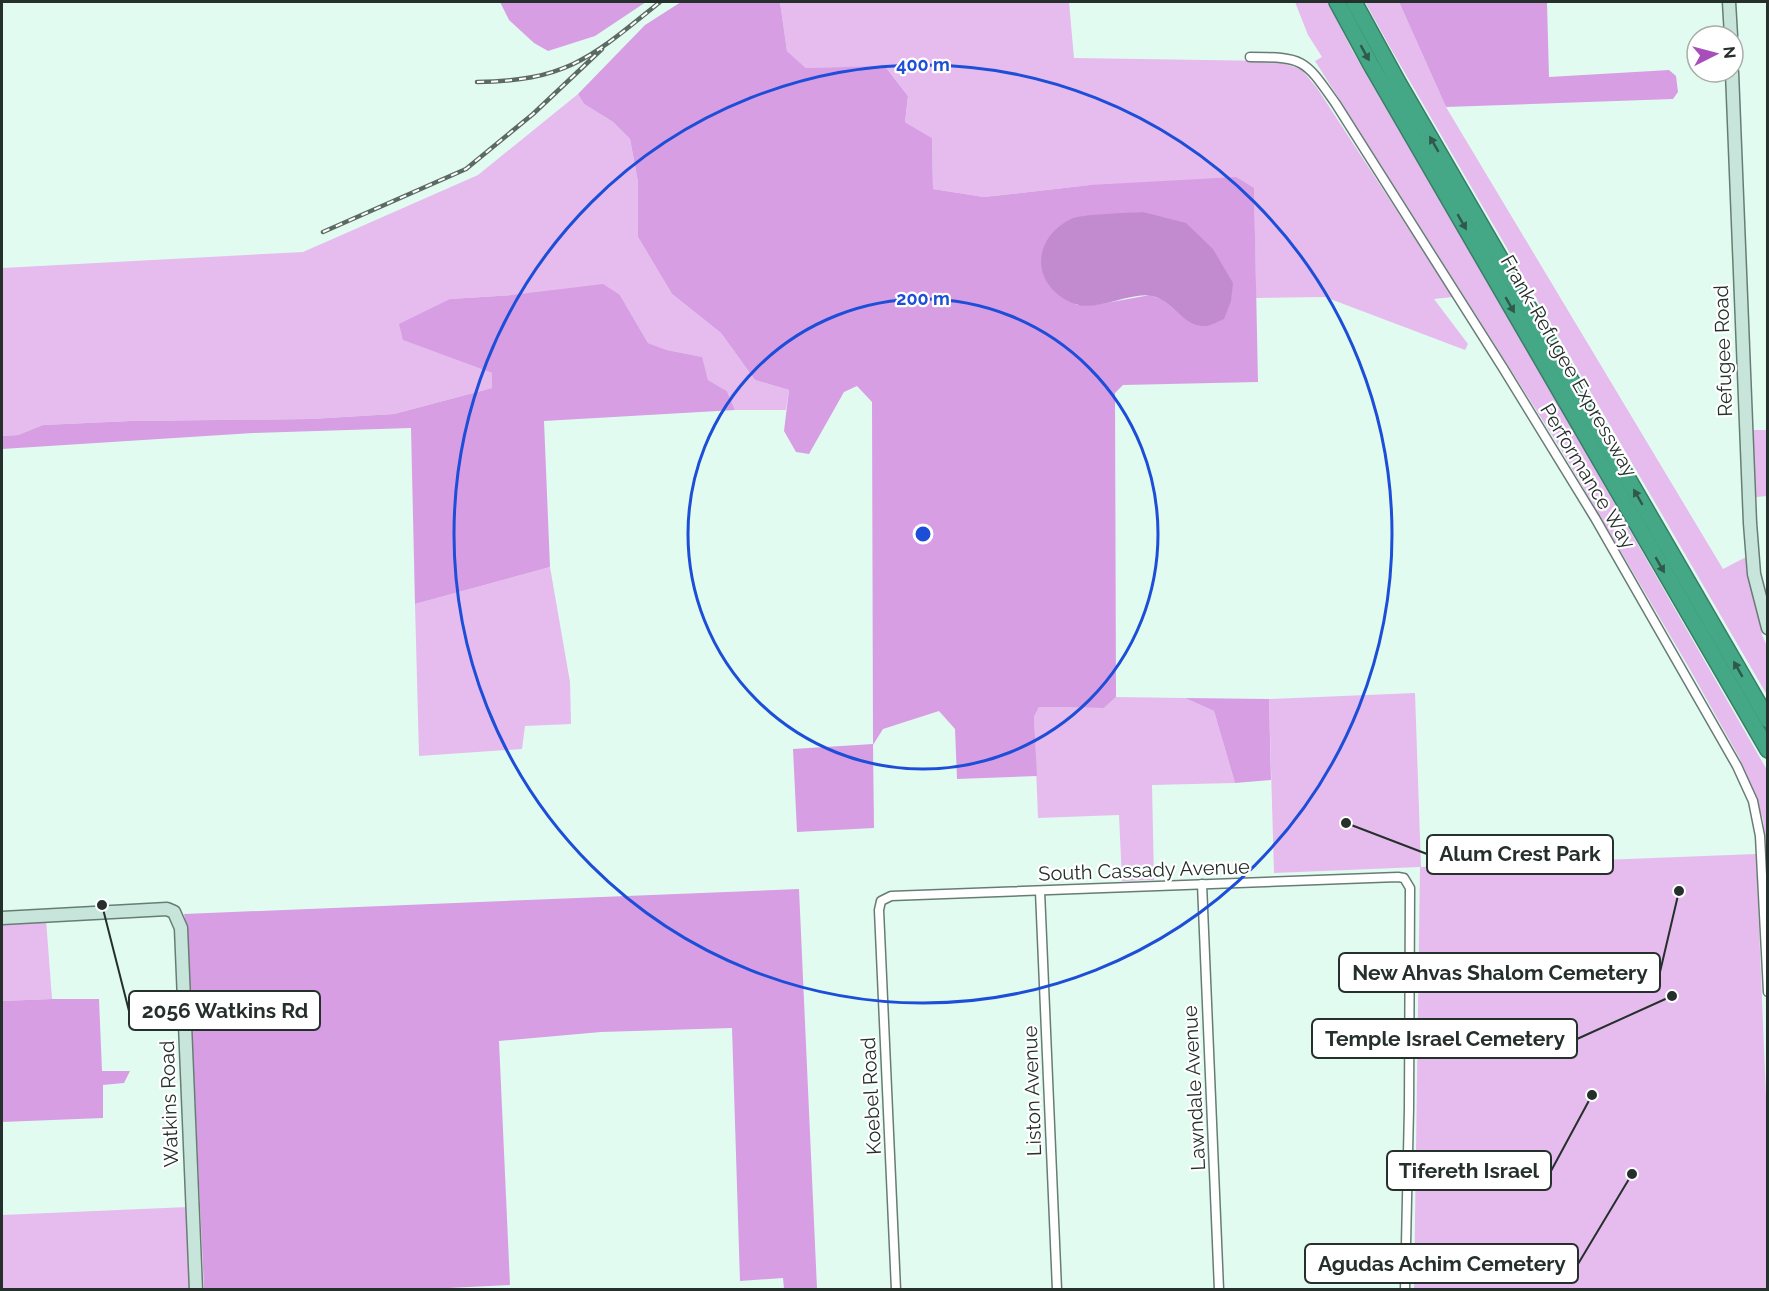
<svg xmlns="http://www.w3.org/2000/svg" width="1769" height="1291" viewBox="0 0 1769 1291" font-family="Raleway,sans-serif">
  <rect width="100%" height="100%" fill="#e2fbf0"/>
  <!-- green -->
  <g fill="#e6bcee">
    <polygon points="780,2 1069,2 1074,58 1276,61 1301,69 1317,88 1453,297 1434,299 1468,344 1465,350 1325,297 1256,298 1254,188 1090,185 984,197 933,189 932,138 905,122 908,96 886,67 806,68 787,51"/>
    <polygon points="1295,2 1328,2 1352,50 1517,333 1767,770 1767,850 1763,819 1740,759 1688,666 1557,443 1315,61 1322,57 1308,35"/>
    <polygon points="1365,2 1399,2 1446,107 1723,569 1746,557 1762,635 1767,646 1767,695 1391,49"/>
    <polygon points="578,94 584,104 613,122 630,139 638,182 638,237 672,294 721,333 755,380 789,390 786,410 735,410 727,391 708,380 701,357 667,350 648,343 620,295 512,295 450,299 404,340 492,373 492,388 394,414 311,419 131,421 43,425 18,435 2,436 2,268 303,252 478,175"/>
    <polygon points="1751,430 1767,430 1767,496 1756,497"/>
    <polygon points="550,567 570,682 571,724 525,726 522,749 419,756 415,604"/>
    <polygon points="1415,693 1421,867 1756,854 1767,1121 1767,1289 1414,1289 1420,867 1274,873 1269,699"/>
    <polygon points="1116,697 1185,698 1214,711 1235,783 1152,785 1154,880 1122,881 1119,815 1038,818 1034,717 1039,707 1104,708"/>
    <polygon points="46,919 52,999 2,1001 2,921"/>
    <polygon points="188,1207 192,1289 2,1289 2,1215"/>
  </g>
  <!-- forest -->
  <g fill="#d79ee4" fill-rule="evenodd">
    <polygon points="500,2 646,2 595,36 548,51 534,43 509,20"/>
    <path d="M 681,2 L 780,2 L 787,51 L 806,68 L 885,66 L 908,96 L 905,122 L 932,138 L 933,189 L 984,197 L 1090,185 L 1236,177 L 1254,188 L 1258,382 L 1123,385 L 1115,393 L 1116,697 L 1104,708 L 1039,707 L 1034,717 L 1037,776 L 957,779 L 955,729 L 939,711 L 883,729 L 873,745 L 874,828 L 797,832 L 793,749 L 873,744 L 872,402 L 857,386 L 844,392 L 809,454 L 796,452 L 784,431 L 789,390 L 755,380 L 721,333 L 672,294 L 638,237 L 638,182 L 630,139 L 613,122 L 584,104 L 578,94 L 645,25 ZM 1073,218 L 1186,320 L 1163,300 L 1150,295 L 1095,305 L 1076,305 Z"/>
    <polygon points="1399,2 1547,2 1549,77 1669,70 1676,76 1678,92 1673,99 1446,107"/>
    <polygon points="603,284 620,295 648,343 667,350 702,357 708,380 727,391 735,410 544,421 550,567 415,604 411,428 253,433 2,449 2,436 18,435 43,425 131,421 311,419 394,414 492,388 492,373 403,340 399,324 450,299 512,295"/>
    <polygon points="1185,698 1269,699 1271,780 1235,783 1214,711"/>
    <polygon points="799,889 817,1289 784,1289 783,1278 740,1281 732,1028 601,1032 499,1041 510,1285 407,1290 204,1289 187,929 184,914"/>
    <polygon points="52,999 99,999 102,1071 130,1071 124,1083 103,1085 103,1118 2,1122 2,1001"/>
  </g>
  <!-- water -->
  <path fill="#c38bcf" d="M 1143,212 L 1186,223 L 1213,249 L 1233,283 L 1231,301 L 1224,319 C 1219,321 1212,325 1207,326 C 1183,328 1173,300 1152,296 C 1133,291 1096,312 1075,304 C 1032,288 1029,240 1071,219 C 1080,214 1129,213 1143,212 Z"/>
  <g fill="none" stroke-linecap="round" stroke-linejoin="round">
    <defs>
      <g id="street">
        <path d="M 1250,57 C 1305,57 1305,60 1336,104 L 1503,368 L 1595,518 L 1737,766 L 1753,801 L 1760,836 L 1768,992"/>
        <polyline points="1202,884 1219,1290"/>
        <polyline points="1040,891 1057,1290"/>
        <polyline points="896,1290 879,910 881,901 891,896 1398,877 1404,878 1410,888 1409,1108 1405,1290"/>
      </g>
      <g id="secondary">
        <polyline points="1729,2 1731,36"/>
        <polyline points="1732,72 1750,523 1754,574 1768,628"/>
        <polyline points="2,918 167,909 174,912 181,928 196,1290"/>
      </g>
      <g id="highway">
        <polyline points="1337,2 1370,63 1768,750"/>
        <polyline points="1354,2 1399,84 1768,720"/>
      </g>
    </defs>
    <!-- street casing -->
    <use href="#street" stroke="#677d74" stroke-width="11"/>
    <!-- secondary casing -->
    <use href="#secondary" stroke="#677d74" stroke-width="15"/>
    <!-- highway casing -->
    <use href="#highway" stroke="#397e67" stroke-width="18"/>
    <!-- street -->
    <use href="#street" stroke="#fff" stroke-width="8"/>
    <!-- secondary -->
    <use href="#secondary" stroke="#c7e5db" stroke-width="12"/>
    <!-- highway -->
    <use href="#highway" stroke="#44a887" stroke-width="15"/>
    <defs>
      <g id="rail">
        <path d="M 477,82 C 568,81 593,56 660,2"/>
        <polyline points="323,232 466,169 533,114 602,49"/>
      </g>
    </defs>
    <!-- rail casing -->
    <use href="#rail" stroke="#5c6a64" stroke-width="4.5"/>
    <!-- rail -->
    <use href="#rail" stroke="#fff" stroke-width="2" stroke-dasharray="7" stroke-linecap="butt"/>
  </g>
  <!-- one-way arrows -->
  <defs><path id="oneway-solid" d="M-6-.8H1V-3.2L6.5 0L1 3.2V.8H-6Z" transform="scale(1.5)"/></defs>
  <g fill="#30594b">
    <use href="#oneway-solid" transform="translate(1365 53) rotate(61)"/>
    <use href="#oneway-solid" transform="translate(1434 144) rotate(-120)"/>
    <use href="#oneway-solid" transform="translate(1462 222) rotate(60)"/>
    <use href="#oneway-solid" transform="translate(1510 305) rotate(60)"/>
    <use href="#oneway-solid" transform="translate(1638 497) rotate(-120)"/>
    <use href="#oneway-solid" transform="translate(1660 565) rotate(60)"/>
    <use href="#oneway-solid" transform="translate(1738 669) rotate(-120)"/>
  </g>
  <!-- distance rings -->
  <g fill="none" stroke="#1d4ed8" stroke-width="3">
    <circle cx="923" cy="534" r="235"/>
    <circle cx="923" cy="534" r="469"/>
  </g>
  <g text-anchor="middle" stroke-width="4.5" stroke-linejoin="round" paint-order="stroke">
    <!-- street labels -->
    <g font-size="20" fill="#252f2b" stroke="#fff">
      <text transform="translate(1723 351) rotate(-92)" y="7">Refugee Road</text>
      <text transform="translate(1569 366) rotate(60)" y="7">Frank-Refugee Expressway</text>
      <text transform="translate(1588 476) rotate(59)" y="7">Performance Way</text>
      <text transform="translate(1144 870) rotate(-2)" y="7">South Cassady Avenue</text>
      <text transform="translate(1194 1088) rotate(-93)" y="7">Lawndale Avenue</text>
      <text transform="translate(1032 1091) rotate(-92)" y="7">Liston Avenue</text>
      <text transform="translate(871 1096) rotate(-93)" y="7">Koebel Road</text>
      <text transform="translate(169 1104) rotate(-92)" y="7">Watkins Road</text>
    </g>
  </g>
  <circle cx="923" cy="534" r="9" fill="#1d4ed8" stroke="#fff" stroke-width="3"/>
  <g font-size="18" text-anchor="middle" font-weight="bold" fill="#1d4ed8" stroke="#fff" stroke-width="4.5" stroke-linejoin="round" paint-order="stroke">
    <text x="923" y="71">400 m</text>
    <text x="923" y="305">200 m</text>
  </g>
  <!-- callouts -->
  <path fill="none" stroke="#252f2b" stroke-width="2" d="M1346 823L1427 854M1679 891L1660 972M102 905L129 1011M1672 996L1577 1039M1592 1095L1551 1171M1632 1174L1578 1264"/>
  <g fill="#252f2b" stroke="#fff" stroke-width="2">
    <circle cx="1346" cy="823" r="6"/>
    <circle cx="1679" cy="891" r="6"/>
    <circle cx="102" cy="905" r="6"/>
    <circle cx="1672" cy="996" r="6"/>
    <circle cx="1592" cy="1095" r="6"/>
    <circle cx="1632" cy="1174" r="6"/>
  </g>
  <g fill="#fff" stroke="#252f2b" stroke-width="2">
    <rect x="1427" y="835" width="186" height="39" rx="6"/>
    <rect x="1339" y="953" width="321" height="39" rx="6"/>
    <rect x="129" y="991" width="191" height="39" rx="6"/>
    <rect x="1312" y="1019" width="265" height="39" rx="6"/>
    <rect x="1387" y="1151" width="164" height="39" rx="6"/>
    <rect x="1305" y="1244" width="273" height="39" rx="6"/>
  </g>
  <g font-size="21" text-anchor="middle" font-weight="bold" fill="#252f2b">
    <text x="1520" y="861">Alum Crest Park</text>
    <text x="1500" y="980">New Ahvas Shalom Cemetery</text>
    <text x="225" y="1018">2056 Watkins Rd</text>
    <text x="1445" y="1046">Temple Israel Cemetery</text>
    <text x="1469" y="1178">Tifereth Israel</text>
    <text x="1442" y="1271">Agudas Achim Cemetery</text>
  </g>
  <!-- border -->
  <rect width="1769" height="1291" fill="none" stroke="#252f2b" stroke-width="6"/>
  <!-- north arrow -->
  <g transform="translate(1715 54) rotate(84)"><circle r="28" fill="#ffffff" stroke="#a8acaa" stroke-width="1.5"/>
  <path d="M0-4.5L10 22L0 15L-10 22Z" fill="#a74eba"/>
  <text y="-9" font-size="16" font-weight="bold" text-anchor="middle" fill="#252f2b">N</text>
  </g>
</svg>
